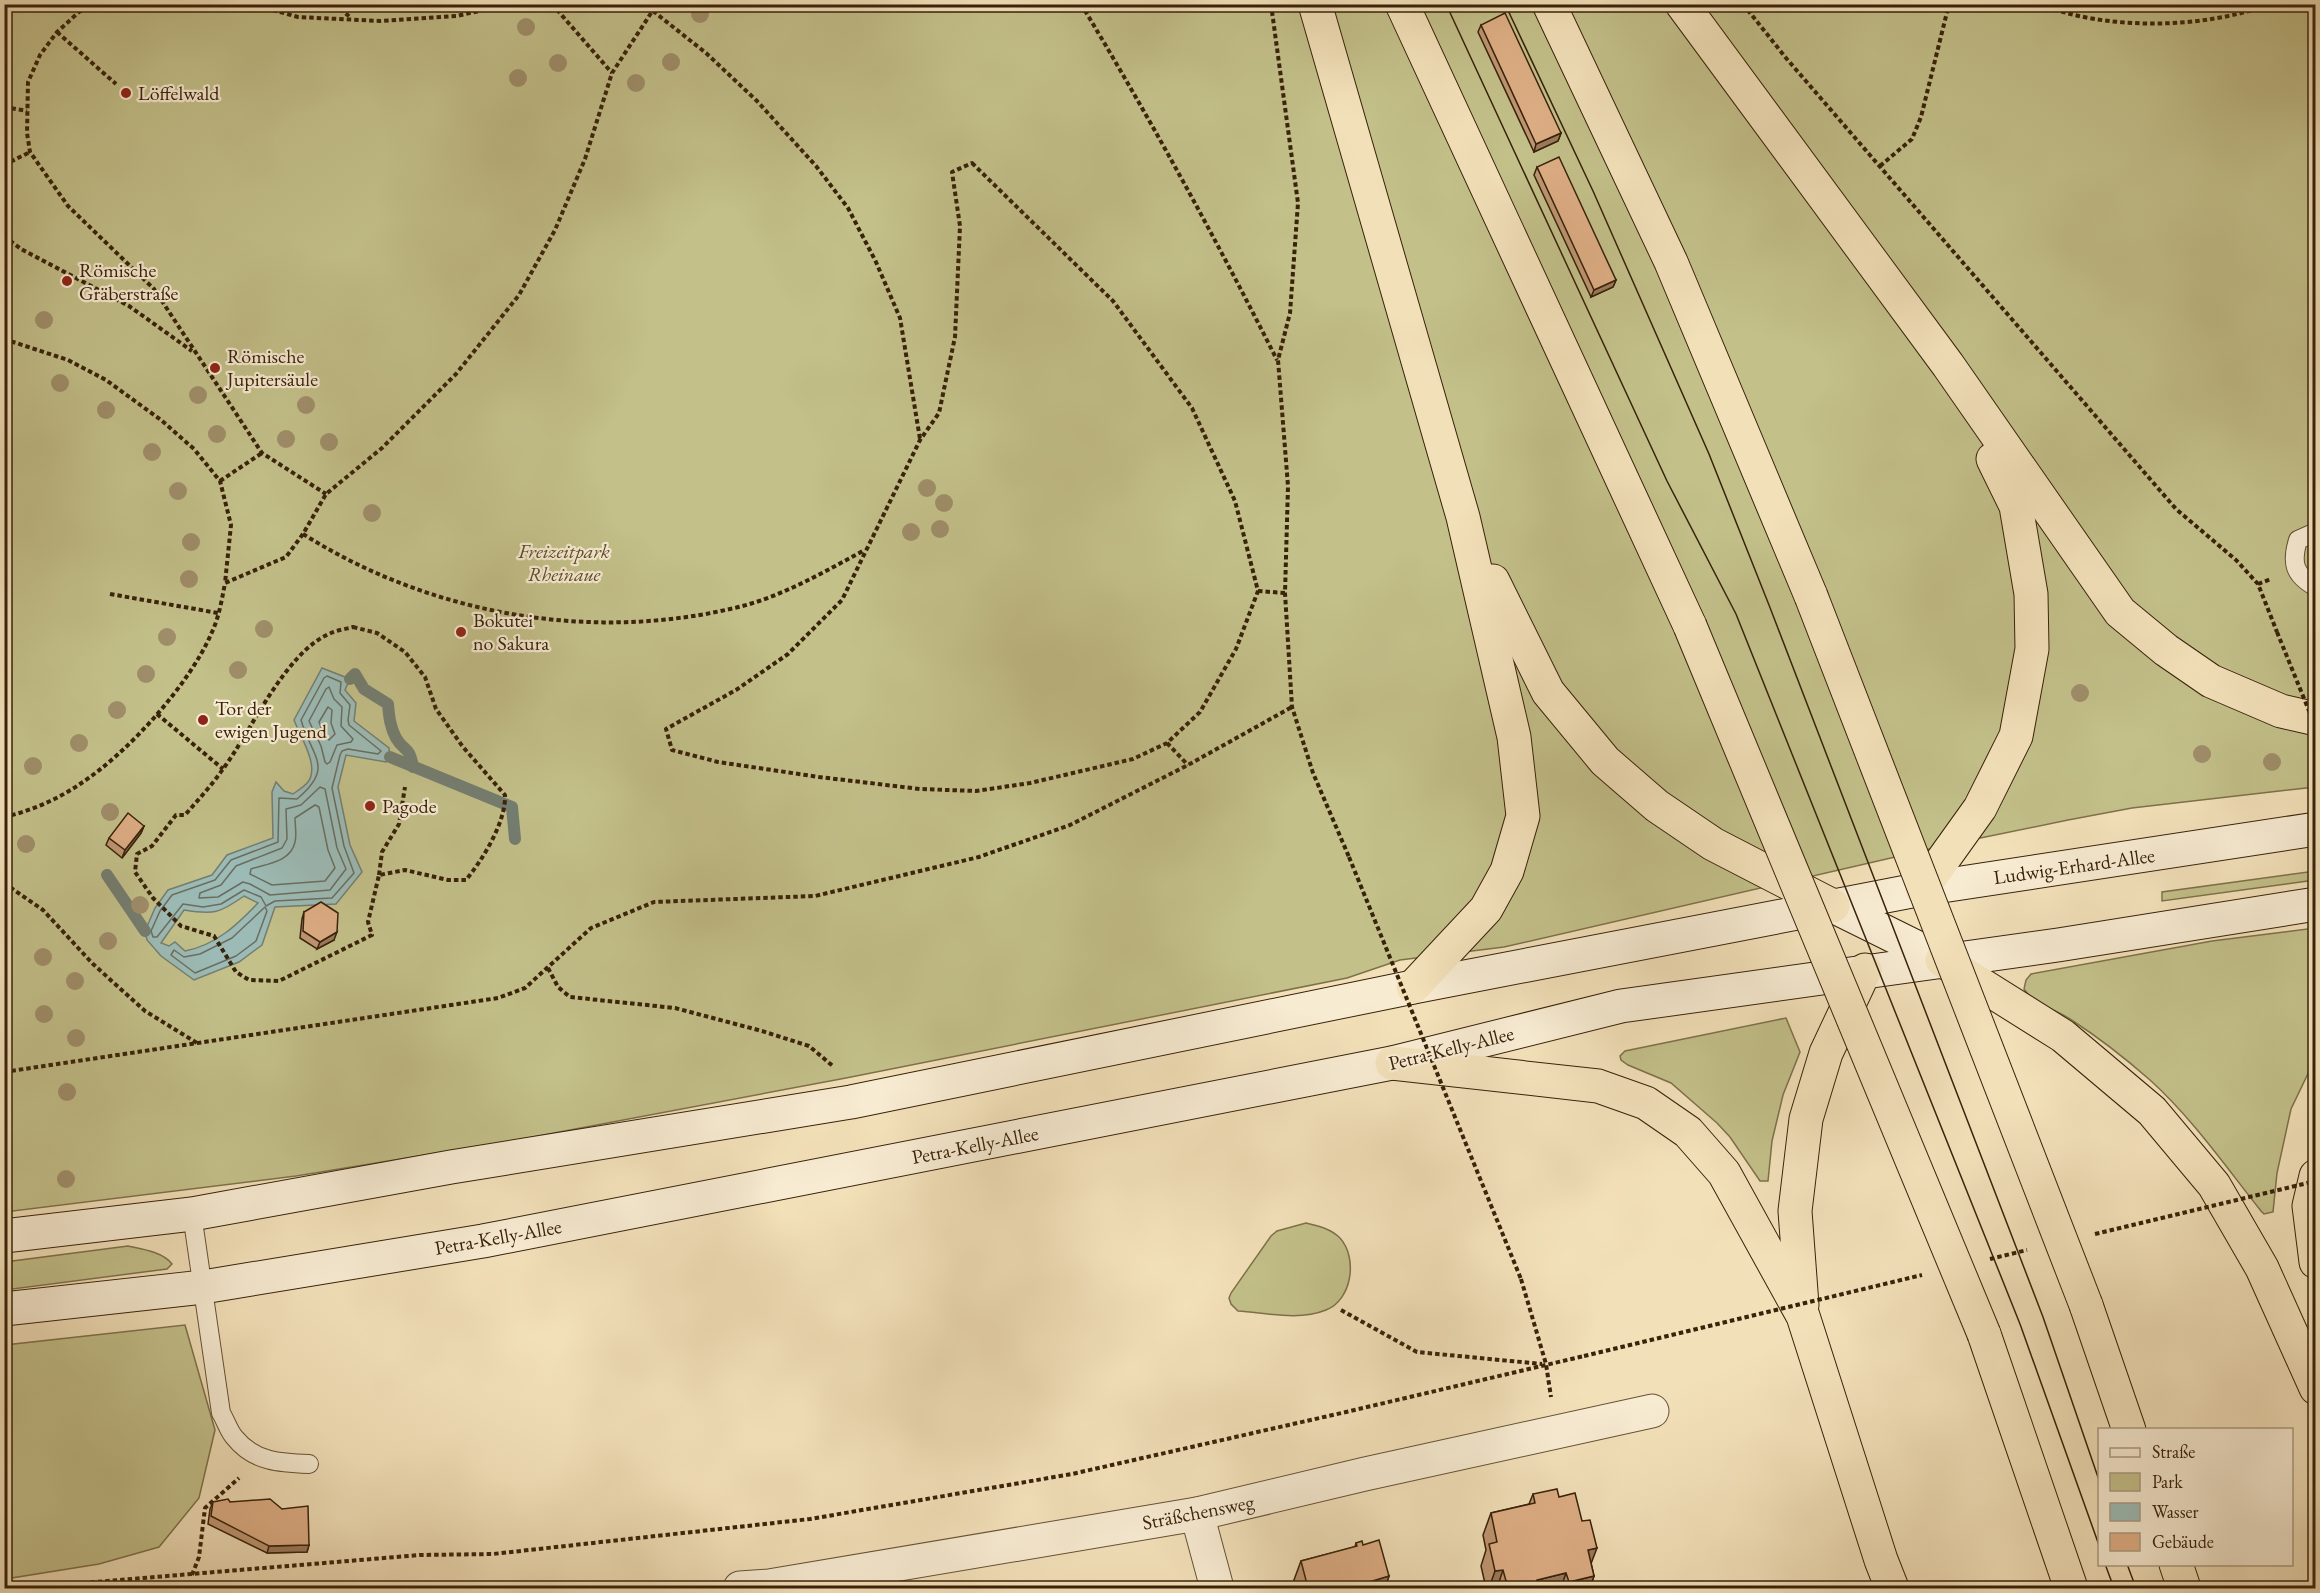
<svg xmlns="http://www.w3.org/2000/svg" width="2320" height="1593" viewBox="0 0 2320 1593" font-family="'EB Garamond',serif">
  <rect width="100%" height="100%" fill="#f2e0b9"/>
  <filter id="stains"><feTurbulence type="fractalNoise" baseFrequency=".00333" numOctaves="4"/><feColorMatrix values="0 0 0 0 .2 0 0 0 0 .09 0 0 0 0 .02 0 0 0 .5 -.17"/></filter>
  <radialGradient id="worn" r=".72"><stop offset=".6" stop-color="#630" stop-opacity="0"/><stop offset="1" stop-color="#630" stop-opacity=".3"/></radialGradient>
  <!-- green -->
  <g fill="#c3c08a" stroke="#7e714a" stroke-width="1.5">
    <polygon points="4,5 2315,5 2315,787 2132,808 2068,820 1956,843 1504,947 1400,960 1347,978 846,1078 517,1140 296,1176 5,1212"/>
    <polygon points="2315,871 2315,880 2162,901 2162,892"/>
    <path d="M 2315,928 L 2315,1059 L 2291,1109 L 2277,1173 L 2273,1212 L 2264,1214 L 2261,1211 C 2226,1167 2192,1118 2150,1080 C 2125,1058 2098,1037 2070,1019 C 2055,1009 2033,1004 2024,989 L 2026,980 L 2031,974 L 2212,941 Z"/>
    <polygon points="1786,1018 1800,1052 1783,1095 1772,1141 1768,1181 1760,1181 1730,1137 1717,1123 1671,1083 1628,1065 1621,1060 1620,1056 1625,1051"/>
    <path d="M 1306,1223 C 1319,1226 1331,1229 1340,1238 C 1358,1258 1352,1300 1326,1310 C 1299,1321 1267,1313 1238,1311 L 1231,1304 L 1229,1298 L 1231,1293 L 1271,1236 L 1277,1231 Z"/>
    <path d="M 128,1246 C 142,1249 163,1252 172,1264 L 167,1269 L 5,1290 L 5,1262 Z"/>
    <polygon points="185,1325 215,1430 199,1498 159,1547 99,1564 5,1579 5,1345"/>
  </g>
  <!-- water -->
  <path fill="#9cbbb6" stroke="#747e71" stroke-width="1.5" fill-rule="evenodd" d="M 322,668 L 350,679 L 345,690 L 356,703 L 354,721 L 389,748 L 390,757 L 386,762 L 346,755 L 338,787 L 350,845 L 362,872 L 336,904 L 275,907 L 262,945 L 239,962 L 194,980 L 161,956 L 147,940 L 145,931 L 155,908 L 168,890 L 212,875 L 227,855 L 273,838 L 272,792 L 276,782 L 284,791 L 293,794 C 297,791 304,787 308,782 C 320,766 300,736 294,720 ZM 244,896 L 258,903 C 237,925 216,945 185,951 L 175,942 L 169,946 L 161,943 L 184,910 C 214,915 220,913 244,896 Z"/>
  <g fill="none" stroke-linecap="round" stroke-linejoin="round">
    <!-- shore -->
    <g stroke="#6a6e60" stroke-width="1.5">
      <path d="M 327,676 L 341,682 L 340,693 L 350,705 L 348,720 L 349,725 L 381,751 L 378,754 L 348,749 L 342,751 L 340,755 L 332,788 L 344,846 L 354,873 L 332,898 L 275,901 L 266,906 L 261,897 L 244,890 L 221,904 L 203,907 L 183,904 L 157,937 L 153,937 L 151,931 L 160,911 L 172,895 L 215,880 L 231,860 L 278,842 L 279,798 L 297,799 C 335,767 312,758 301,720 L 324,678 Z"/>
      <polygon points="329,687 334,699 342,707 341,726 353,739 351,742 337,745 330,762 327,764 325,762 321,746 309,721 326,689"/>
      <polygon points="328,707 332,710 331,723 335,734 329,740 323,733 319,722"/>
      <polygon points="320,787 325,789 337,848 346,869 330,890 270,895 250,884 243,882 218,897 199,898 200,893 221,885 236,866 282,848 287,839 286,809 301,805"/>
      <path d="M 315,805 L 319,807 L 328,850 L 335,868 L 325,881 L 272,885 L 250,874 L 251,869 C 266,864 291,862 295,842 C 297,835 295,826 295,818 Z"/>
      <polygon points="265,907 267,911 256,941 236,956 195,973 171,955 174,950 184,957 200,954 232,938"/>
    </g>
    <!-- stream -->
    <g stroke="#747e71" stroke-width="12">
      <path d="M 350,679 L 355,674 L 364,689 L 388,704 C 389,716 390,727 396,738 C 405,753 409,745 413,767"/>
      <polyline points="390,757 512,807 515,839"/>
      <polyline points="107,875 145,931"/>
    </g>
    <defs>
      <g id="service">
        <path d="M 2316,532 L 2298,540 C 2291,563 2294,575 2316,587"/>
        <path d="M 192,1214 L 221,1413 C 226,1421 229,1432 235,1438 C 254,1462 281,1463 309,1464"/>
      </g>
      <g id="minor">
        <polyline points="1197,1514 1217,1588"/>
        <polyline points="740,1588 769,1586 1197,1514 1365,1474 1652,1411"/>
      </g>
      <g id="secondary">
        <polyline points="1833,906 1942,960"/>
        <polyline points="4,1236 192,1214 451,1167 851,1102 1413,987 1922,889 2316,829"/>
        <polyline points="4,1309 203,1287 483,1241 1392,1063 1621,1006 2058,945 2316,904"/>
      </g>
      <g id="motorway">
        <polyline points="1315,4 1463,517 1514,737 1523,816 1507,871 1486,909 1413,987"/>
        <polyline points="1402,4 1690,626"/>
        <polyline points="1549,4 1671,262 1811,596"/>
        <polyline points="1682,4 1948,365 2120,612 2166,650 2211,681 2281,711 2316,719"/>
        <polyline points="1493,581 1548,692 1605,761 1657,806 1713,844 1833,906"/>
        <polyline points="1922,889 1980,808 2016,736 2032,649 2031,594 2016,506 1993,459"/>
        <polyline points="1942,960 2063,1036 2152,1111 2214,1185 2262,1268 2316,1388"/>
        <polyline points="1392,1063 1598,1086 1646,1103 1688,1132 1724,1173 1803,1316 1881,1560 1892,1588"/>
        <polyline points="2316,1176 2309,1206 2316,1262"/>
        <polyline points="1802,1305 1795,1211 1806,1119 1826,1053 1865,970"/>
        <polyline points="2086,1305 2129,1430"/>
        <polyline points="1984,1334 2071,1588"/>
        <polyline points="2176,1564 2184,1588"/>
      </g>
    </defs>
    <!-- service casing -->
    <use href="#service" stroke="#665236" stroke-width="20"/>
    <!-- minor casing -->
    <use href="#minor" stroke="#665236" stroke-width="35"/>
    <!-- secondary casing -->
    <use href="#secondary" stroke="#38220a" stroke-width="35"/>
    <!-- motorway casing -->
    <use href="#motorway" stroke="#38220a" stroke-width="35"/>
    <!-- path -->
    <g stroke="#38220a" stroke-width="4" stroke-dasharray="4.5 3" stroke-linecap="butt">
      <polyline points="95,4 79,12 57,32 40,55 28,82 27,133 30,152 68,206 154,289 262,453 326,494"/>
      <polyline points="251,4 298,17 380,21 457,16 510,4"/>
      <polyline points="334,4 350,17"/>
      <polyline points="552,4 612,73"/>
      <path d="M 1081,4 C 1151,120 1216,239 1277,360"/>
      <polyline points="1271,4 1298,203 1290,313 1278,360 1288,486 1285,593 1292,707 1313,773 1349,857"/>
      <polyline points="1743,4 1786,58 2176,509 2236,560 2258,584 2277,632"/>
      <path d="M 2040,4 C 2105,31 2205,29 2270,4"/>
      <polyline points="653,11 706,53 757,101 816,166 848,208 876,262 900,318 920,439"/>
      <polyline points="57,32 116,84"/>
      <polyline points="4,107 27,111"/>
      <polygon points="972,163 1113,301 1192,408 1235,501 1258,591 1236,649 1200,712 1167,743 1133,759 1030,783 976,791 920,789 819,777 718,762 672,750 666,729 736,690 788,654 842,600 920,440 939,413 955,337 960,226 952,172"/>
      <polyline points="4,165 30,152"/>
      <polyline points="1880,166 1912,139 1921,117 1949,4"/>
      <polyline points="4,236 21,249 129,306 192,351"/>
      <polyline points="4,339 68,360 106,380 161,420 194,449 220,481 231,525 225,583 286,557 303,534 326,494 382,448 456,374 519,295 555,230 585,159 612,73 657,4"/>
      <polyline points="220,481 262,453"/>
      <path d="M 303,534 C 428,613 585,642 730,609 C 778,599 820,574 863,551"/>
      <polyline points="2258,584 2271,579"/>
      <polyline points="1258,591 1285,593"/>
      <polyline points="110,594 218,613"/>
      <path d="M 353,627 L 377,633 L 405,652 L 425,677 L 436,709 L 463,747 L 505,795 C 506,822 483,859 466,880 L 448,880 L 405,870 L 379,875 L 368,922 L 372,935 L 279,981 L 249,980 L 236,972 L 214,936 L 181,926 L 153,898 L 135,872 L 137,854 L 152,846 L 176,815 L 185,815 C 198,800 212,785 223,769 C 252,730 285,652 331,633 C 338,630 346,629 353,627 Z"/>
      <polyline points="157,714 223,769"/>
      <polyline points="1167,743 1188,765"/>
      <path d="M 4,817 C 31,811 58,799 80,784 C 128,753 190,684 212,632 C 219,617 222,599 225,583"/>
      <polyline points="379,875 382,852 399,824 405,787"/>
      <polyline points="4,883 43,910 93,964 145,1011 197,1043"/>
      <polyline points="548,968 558,987 570,997 675,1008 762,1031 809,1046 834,1067"/>
      <polyline points="4,1072 498,998 525,988 591,928 654,902 815,896 979,857 1070,825 1188,765 1292,707"/>
      <polyline points="1521,1279 1546,1364 1551,1397"/>
      <polyline points="1341,1310 1417,1352 1542,1364"/>
      <polyline points="192,1575 199,1557 205,1508 239,1478"/>
      <polyline points="23,1588 420,1555 493,1554 810,1519 1072,1474 1346,1412 1584,1356"/>
    </g>
    <!-- service -->
    <use href="#service" stroke="#f7ebd2" stroke-width="18"/>
    <!-- minor -->
    <use href="#minor" stroke="#f7ebd2" stroke-width="33"/>
    <!-- secondary -->
    <use href="#secondary" stroke="#f7ebd2" stroke-width="33"/>
    <!-- motorway -->
    <use href="#motorway" stroke="#f2e0b9" stroke-width="33"/>
    <!-- tram -->
    <g stroke="#38220a" stroke-width="1.5">
      <polyline points="1446,4 1667,481 1736,614 2020,1324 2100,1548"/>
      <polyline points="1505,4 1593,191 1709,454 1769,605 2043,1317 2100,1483"/>
      <polyline points="2105,1564 2114,1588"/>
      <polyline points="2127,1564 2136,1588"/>
    </g>
    <defs>
      <g id="motorway-bridge">
        <polyline points="1811,596 2086,1305"/>
        <polyline points="1690,626 1984,1334"/>
      </g>
    </defs>
    <!-- motorway-bridge casing -->
    <use href="#motorway-bridge" stroke="#38220a" stroke-width="35" stroke-linecap="butt"/>
    <!-- path-bridge -->
    <g stroke="#38220a" stroke-width="4" stroke-dasharray="4.5 3" stroke-linecap="butt">
      <polyline points="2277,632 2316,728"/>
      <polyline points="1349,857 1521,1279"/>
      <polyline points="2095,1234 2316,1181"/>
      <polyline points="1990,1259 2027,1250"/>
      <polyline points="1584,1356 1922,1275"/>
    </g>
    <!-- motorway-bridge -->
    <use href="#motorway-bridge" stroke="#f2e0b9" stroke-width="33"/>
  </g>
  <!-- trees -->
  <g fill="#9f8e6a">
    <circle cx="700" cy="14" r="9"/>
    <circle cx="526" cy="27" r="9"/>
    <circle cx="671" cy="62" r="9"/>
    <circle cx="558" cy="63" r="9"/>
    <circle cx="518" cy="78" r="9"/>
    <circle cx="636" cy="83" r="9"/>
    <circle cx="44" cy="320" r="9"/>
    <circle cx="60" cy="383" r="9"/>
    <circle cx="198" cy="395" r="9"/>
    <circle cx="306" cy="405" r="9"/>
    <circle cx="106" cy="410" r="9"/>
    <circle cx="217" cy="434" r="9"/>
    <circle cx="286" cy="439" r="9"/>
    <circle cx="329" cy="442" r="9"/>
    <circle cx="152" cy="452" r="9"/>
    <circle cx="927" cy="488" r="9"/>
    <circle cx="178" cy="491" r="9"/>
    <circle cx="944" cy="503" r="9"/>
    <circle cx="372" cy="513" r="9"/>
    <circle cx="940" cy="529" r="9"/>
    <circle cx="911" cy="532" r="9"/>
    <circle cx="191" cy="542" r="9"/>
    <circle cx="189" cy="579" r="9"/>
    <circle cx="264" cy="629" r="9"/>
    <circle cx="167" cy="637" r="9"/>
    <circle cx="238" cy="670" r="9"/>
    <circle cx="146" cy="674" r="9"/>
    <circle cx="2080" cy="693" r="9"/>
    <circle cx="117" cy="710" r="9"/>
    <circle cx="79" cy="743" r="9"/>
    <circle cx="2202" cy="754" r="9"/>
    <circle cx="2272" cy="762" r="9"/>
    <circle cx="33" cy="766" r="9"/>
    <circle cx="110" cy="812" r="9"/>
    <circle cx="26" cy="844" r="9"/>
    <circle cx="140" cy="905" r="9"/>
    <circle cx="108" cy="941" r="9"/>
    <circle cx="43" cy="957" r="9"/>
    <circle cx="75" cy="981" r="9"/>
    <circle cx="44" cy="1014" r="9"/>
    <circle cx="76" cy="1038" r="9"/>
    <circle cx="67" cy="1092" r="9"/>
    <circle cx="66" cy="1179" r="9"/>
  </g>
  <!-- wall -->
  <g fill="#bf9672" stroke="#38220a" stroke-width="1.5">
    <polygon points="1481,25 1561,133 1558,141 1534,152 1478,32"/>
    <polygon points="1537,167 1616,280 1613,287 1591,297 1534,175"/>
    <polygon points="144,826 141,833 122,858 106,845 109,838"/>
    <polygon points="304,912 334,940 317,949 300,938 302,919"/>
    <polygon points="1533,1494 1559,1497 1591,1563 1594,1576 1590,1588 1486,1588 1481,1566 1486,1550 1483,1535 1491,1513 1529,1504"/>
    <polygon points="213,1502 230,1502 282,1509 309,1545 307,1552 267,1553 208,1524 210,1509"/>
    <polygon points="1356,1543 1363,1545 1389,1576 1385,1588 1291,1588 1301,1561 1355,1547"/>
  </g>
  <!-- shaded-wall -->
  <g fill="#9b7a5d" stroke="#38220a" stroke-width="1.5">
    <polygon points="1561,133 1558,141 1534,152 1536,144"/>
    <polygon points="1616,280 1613,287 1591,297 1594,290"/>
    <polygon points="144,826 141,833 122,858 125,850"/>
    <polygon points="337,932 334,940 317,949 320,942"/>
    <polygon points="309,1545 307,1552 267,1553 269,1546"/>
    <polygon points="1597,1548 1589,1569 1588,1550"/>
    <polygon points="1503,1570 1497,1588 1489,1588 1495,1571"/>
    <polygon points="1566,1573 1561,1588 1534,1588 1537,1580"/>
    <polygon points="1389,1576 1385,1588 1366,1588 1369,1582"/>
    <polygon points="1594,1576 1590,1588 1566,1588 1569,1582"/>
  </g>
  <!-- building -->
  <g fill="#deae85" stroke="#38220a" stroke-width="1.5">
    <polygon points="1505,13 1561,133 1536,144 1481,25"/>
    <polygon points="1559,157 1616,280 1594,290 1537,167"/>
    <polygon points="128,813 144,826 125,850 109,838"/>
    <polygon points="321,902 338,913 337,932 320,942 303,931 304,912"/>
    <polygon points="1557,1489 1559,1497 1575,1493 1582,1521 1590,1520 1597,1548 1588,1550 1594,1576 1569,1582 1566,1573 1537,1580 1539,1588 1517,1588 1516,1585 1506,1581 1503,1570 1495,1571 1489,1544 1497,1542 1491,1513 1535,1503 1533,1494"/>
    <polygon points="228,1499 230,1502 270,1499 282,1509 308,1506 309,1545 269,1546 211,1516 213,1502"/>
    <polygon points="1379,1540 1389,1576 1369,1582 1371,1588 1308,1588 1301,1561 1357,1546 1356,1543 1362,1541 1363,1545"/>
  </g>
  <!-- markers -->
  <g fill="#8f2418" stroke="#f7ebd2" stroke-width="2">
    <circle cx="126" cy="93" r="6"/>
    <circle cx="67" cy="281" r="6"/>
    <circle cx="215" cy="368" r="6"/>
    <circle cx="461" cy="632" r="6"/>
    <circle cx="203" cy="720" r="6"/>
    <circle cx="370" cy="806" r="6"/>
  </g>
  <g text-anchor="middle" stroke-width="4.5" stroke-linejoin="round" paint-order="stroke">
    <!-- poi labels -->
    <g font-size="20" fill="#38220a" stroke="#f7ebd2" text-anchor="start">
      <text x="138" y="100">Löffelwald</text>
      <text x="79" y="277">Römische<tspan x="79" dy="23">Gräberstraße</tspan></text>
      <text x="227" y="363">Römische<tspan x="227" dy="23">Jupitersäule</tspan></text>
      <text x="473" y="627">Bokutei<tspan x="473" dy="23">no Sakura</tspan></text>
      <text x="215" y="715">Tor der<tspan x="215" dy="23">ewigen Jugend</tspan></text>
      <text x="382" y="813">Pagode</text>
    </g>
    <!-- park labels -->
    <g font-size="20" font-style="italic" fill="#5b4a2a" stroke="#f7ebd2">
      <text x="564" y="558">Freizeitpark<tspan x="564" dy="23">Rheinaue</tspan></text>
    </g>
    <!-- street labels -->
    <g font-size="20" fill="#38220a" stroke="#f7ebd2">
      <text transform="translate(2074 866) rotate(-8)" y="7">Ludwig-Erhard-Allee</text>
      <text transform="translate(1451 1048) rotate(-14)" y="7">Petra-Kelly-Allee</text>
      <text transform="translate(975 1145) rotate(-11)" y="7">Petra-Kelly-Allee</text>
      <text transform="translate(498 1237) rotate(-10)" y="7">Petra-Kelly-Allee</text>
      <text transform="translate(1198 1512) rotate(-11)" y="7">Sträßchensweg</text>
    </g>
  </g>
  <!-- margin -->
  <rect width="2320" height="1593" fill="none" stroke="#f2e0b9" stroke-width="24"/>
  <rect x="6" y="6" width="2308" height="1581" fill="none" stroke="#38220a" stroke-width="3"/>
  <rect x="12" y="12" width="2296" height="1569" fill="none" stroke="#38220a" stroke-width="1.5"/>
  <!-- legend -->
  <rect x="2098" y="1428" width="195" height="138" fill="#f7ebd2" stroke="#ab9b82" stroke-width="1.5"/>
  <rect x="2110" y="1448" width="30" height="9" fill="#f7ebd2" stroke="#ab9b82" stroke-width="1.5"/>
  <text x="2152" y="1458" font-size="18" fill="#38220a">Straße</text>
  <rect x="2110" y="1473" width="30" height="18" fill="#c3c08a" stroke="#ab9b82" stroke-width="1.5"/>
  <text x="2152" y="1488" font-size="18" fill="#38220a">Park</text>
  <rect x="2110" y="1503" width="30" height="18" fill="#9cbbb6" stroke="#ab9b82" stroke-width="1.5"/>
  <text x="2152" y="1518" font-size="18" fill="#38220a">Wasser</text>
  <rect x="2110" y="1533" width="30" height="18" fill="#deae85" stroke="#ab9b82" stroke-width="1.5"/>
  <text x="2152" y="1548" font-size="18" fill="#38220a">Gebäude</text>
  <rect width="100%" height="100%" filter="url(#stains)"/>
  <rect width="100%" height="100%" fill="url(#worn)"/>
</svg>
